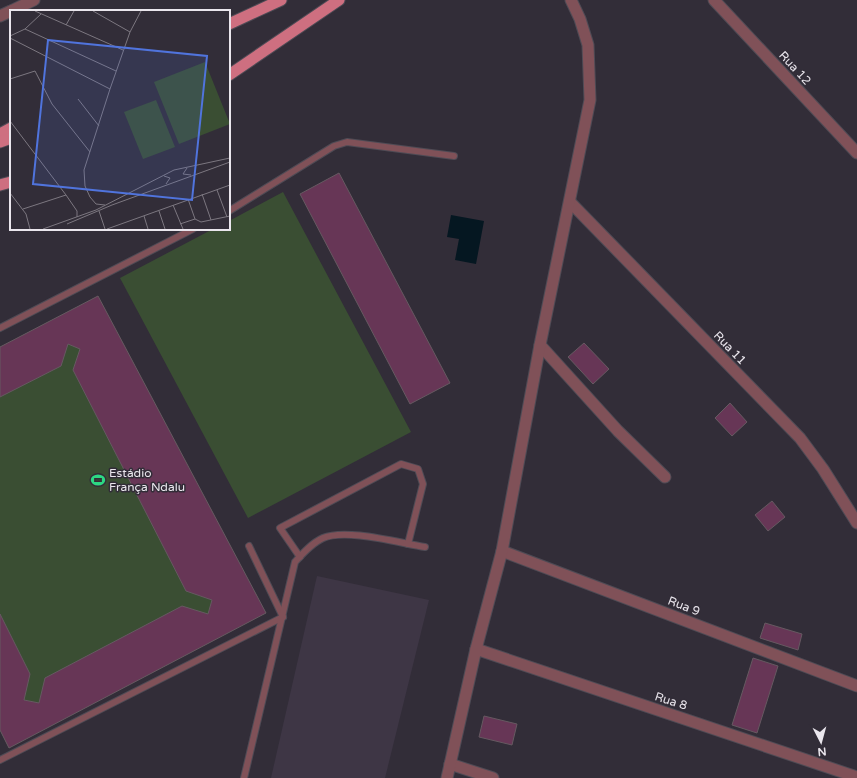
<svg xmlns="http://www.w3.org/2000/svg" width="857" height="778" viewBox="0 0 857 778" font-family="'Varela Round',sans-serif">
  <rect width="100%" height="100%" fill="#322d38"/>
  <!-- built -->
  <polygon fill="#3e3645" points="317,576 429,600 385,778 271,778"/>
  <!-- green -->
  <g fill="#3a4e33">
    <polygon points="283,192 411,432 248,518 120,278 213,229 229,229 229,221"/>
    <polygon points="98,296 266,613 9,748 0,730 0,347"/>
  </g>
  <!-- water -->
  <polygon fill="#051721" points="451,215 484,221 476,264 455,260 459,239 447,237"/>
  <!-- building -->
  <g fill="#673656" stroke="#665961">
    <polygon points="339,173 450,383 410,404 300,194"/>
    <polygon points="98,296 266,613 9,748 0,730 0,614 30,674 24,700 39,703 45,678 182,606 208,614 212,600 186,591 73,370 80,349 68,344 61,366 0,397 0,347"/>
    <polygon points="584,343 609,369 593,384 568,357"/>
    <polygon points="730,403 747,422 732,436 715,418"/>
    <polygon points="772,501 785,517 768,531 755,515"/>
    <polygon points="765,623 802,634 798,650 760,638"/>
    <polygon points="753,658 778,666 757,733 732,725"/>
    <polygon points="484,716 517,724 512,745 479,737"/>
  </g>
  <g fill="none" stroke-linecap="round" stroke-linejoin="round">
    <defs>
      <g id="service">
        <polyline points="229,211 334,146 347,142 454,156"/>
        <polyline points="0,328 193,229"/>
        <polyline points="249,546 283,617"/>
        <polyline points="300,557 280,528 401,464 418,469 423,484 408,544"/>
        <polyline points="0,760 283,617"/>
        <path d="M 244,778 L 295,562 C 303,553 312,543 323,538 C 346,528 399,543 425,547"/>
      </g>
      <g id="minor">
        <polyline points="714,0 857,153"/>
        <polyline points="11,11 34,0"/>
        <polyline points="0,16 11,11"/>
        <polyline points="570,202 800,438 823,469 857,523"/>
        <polyline points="540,345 618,431 665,477"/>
        <polyline points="502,551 857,686"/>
        <polyline points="476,649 857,777"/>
        <polyline points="450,764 493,778"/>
        <polyline points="447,778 476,649 502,551 540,345 590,100 588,45 580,19 571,0"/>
      </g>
      <g id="primary">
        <polyline points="229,24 281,0"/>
        <polyline points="229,75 339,0"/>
        <polyline points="0,134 11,128"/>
        <polyline points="0,142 11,138"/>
        <polyline points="0,185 11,182"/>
      </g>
    </defs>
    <!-- service casing -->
    <use href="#service" stroke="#4f4b55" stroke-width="8"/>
    <!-- minor casing -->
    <use href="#minor" stroke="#4f4b55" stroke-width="13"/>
    <!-- primary casing -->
    <use href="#primary" stroke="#4f4b55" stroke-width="13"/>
    <!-- service -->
    <use href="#service" stroke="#805158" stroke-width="6"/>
    <!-- minor -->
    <use href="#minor" stroke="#805158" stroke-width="11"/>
    <!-- primary -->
    <use href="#primary" stroke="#ce6f80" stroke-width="11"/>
  </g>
  <!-- icons -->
  <defs>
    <symbol id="stadium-bare" viewBox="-9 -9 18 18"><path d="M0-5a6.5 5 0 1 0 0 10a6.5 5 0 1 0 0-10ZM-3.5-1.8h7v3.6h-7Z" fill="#2dd883" stroke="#322d38" stroke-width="2.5" paint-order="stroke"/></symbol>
  </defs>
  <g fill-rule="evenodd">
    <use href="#stadium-bare" x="88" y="470" width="20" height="20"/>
  </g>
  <g text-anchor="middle" stroke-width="3" stroke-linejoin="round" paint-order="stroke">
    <!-- street labels -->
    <g font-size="12" fill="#eae6ed" stroke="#322d38">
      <text transform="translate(795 68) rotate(47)" y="4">Rua 12</text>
      <text transform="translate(730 348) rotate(46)" y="4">Rua 11</text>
      <text transform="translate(684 606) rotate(21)" y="4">Rua 9</text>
      <text transform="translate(671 701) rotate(18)" y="4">Rua 8</text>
    </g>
    <!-- poi labels -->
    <g font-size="12" fill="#eae6ed" stroke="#322d38" text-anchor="start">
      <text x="109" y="477">Estádio<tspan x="109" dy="14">França Ndalu</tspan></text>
    </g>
  </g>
  <!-- overview -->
  <g transform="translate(10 10)">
    <rect width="220" height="220" fill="#322d38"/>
    <path d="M 195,52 L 220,114 L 169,134 L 144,72 ZM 146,90 L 165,137 L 133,149 L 114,102 Z" fill="#3a4e33"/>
    <path fill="none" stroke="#7c7780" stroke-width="1" d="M 25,1 L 113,40M 83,1 L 120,22M 56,15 L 64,1M 15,19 L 106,61M 0,26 L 15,19 L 31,4M 0,28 L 100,79M 0,69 L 25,61 L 42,94 L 80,142M 68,89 L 89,116M 0,111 L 56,185 L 67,201 L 67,207M 177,158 L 173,164 L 181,165M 154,166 L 160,168 L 156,174M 207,180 L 217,207M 0,183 L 16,204 L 20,219M 192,184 L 201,210M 178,189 L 185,209M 95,195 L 86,194 L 80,187 L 75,176 L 74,160 L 100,79 L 120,22 L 131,1M 163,195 L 173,219M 13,199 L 56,185M 89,201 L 95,219M 149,201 L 155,219M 134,206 L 138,219M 57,214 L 102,195 L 220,152M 170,214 L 185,209 L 191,212 L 220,206M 33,219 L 86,200 L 164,160 L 220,148M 97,219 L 220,175"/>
    <path fill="#5074dd" fill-opacity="0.15" stroke="#5074dd" stroke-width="2" d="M 38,30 L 197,46 L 182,190 L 23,174 Z"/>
    <rect width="220" height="220" fill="none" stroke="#eae6ed" stroke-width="2"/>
  </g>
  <!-- north arrow -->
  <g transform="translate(821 742) rotate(174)" stroke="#322d38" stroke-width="3" paint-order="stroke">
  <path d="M0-3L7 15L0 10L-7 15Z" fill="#eae6ed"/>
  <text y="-6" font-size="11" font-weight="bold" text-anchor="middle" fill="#eae6ed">N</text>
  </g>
</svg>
